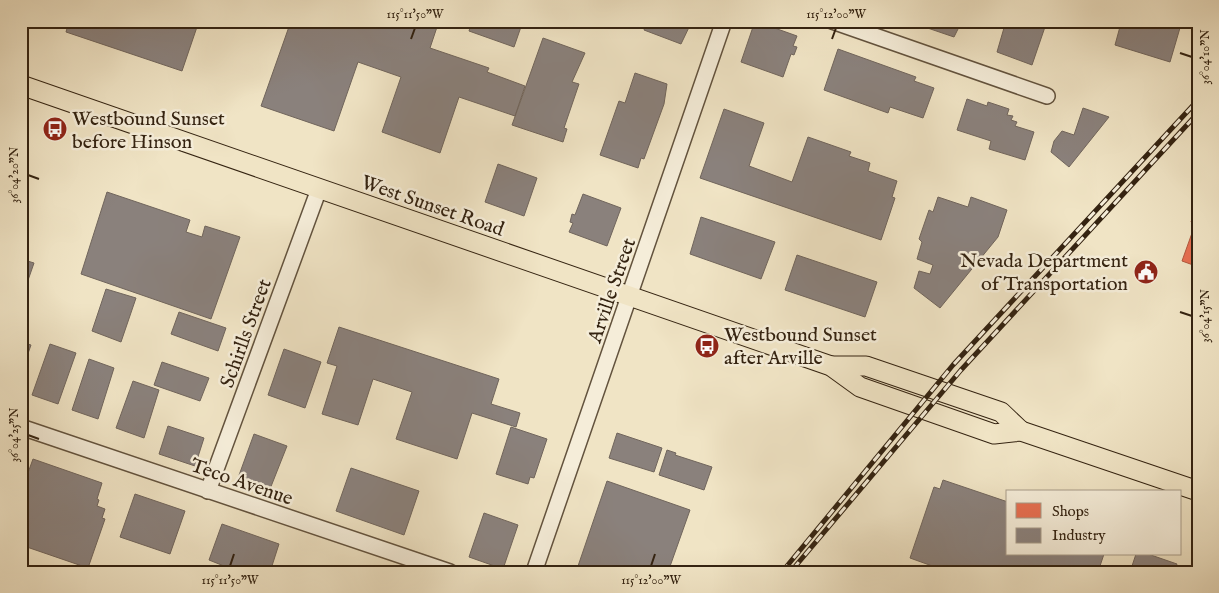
<svg xmlns="http://www.w3.org/2000/svg" width="1219" height="593" viewBox="0 0 1219 593" font-family="'IM FELL English',serif">
  <rect width="100%" height="100%" fill="#f0e4c5"/>
  <filter id="stains"><feTurbulence type="fractalNoise" baseFrequency=".004" numOctaves="4"/><feColorMatrix values="0 0 0 0 .2 0 0 0 0 .09 0 0 0 0 .02 0 0 0 .5 -.17"/></filter>
  <radialGradient id="worn" r=".72"><stop offset=".6" stop-color="#630" stop-opacity="0"/><stop offset="1" stop-color="#630" stop-opacity=".3"/></radialGradient>
  <!-- shops -->
  <g fill="#e76f51" stroke="#b1583e">
    <polygon points="1198,202 1198,225 1191,222"/>
    <polygon points="1192,233 1198,235 1196,266 1182,261"/>
  </g>
  <!-- industry -->
  <g fill="#8a817c" stroke="#70655c">
    <polygon points="69,21 199,21 182,71 66,32"/>
    <polygon points="291,21 439,21 430,48 489,68 487,72 525,86 515,116 459,97 440,153 382,132 401,77 358,62 334,131 261,106"/>
    <polygon points="472,21 523,21 514,47 469,31"/>
    <polygon points="647,21 692,21 681,44 644,30"/>
    <polygon points="755,21 797,36 793,46 797,47 794,55 791,54 783,77 741,62"/>
    <polygon points="907,21 962,21 954,37"/>
    <polygon points="1006,21 1047,21 1032,65 997,52"/>
    <polygon points="1116,21 1182,21 1170,62 1115,45 1121,23"/>
    <polygon points="543,38 585,53 572,82 579,84 564,128 567,129 563,142 512,125"/>
    <polygon points="838,49 916,77 914,81 934,88 923,118 890,107 888,113 824,90"/>
    <polygon points="635,73 667,84 664,104 644,159 641,158 638,168 600,155 619,101 625,103"/>
    <polygon points="967,99 987,106 988,102 1009,109 1007,115 1013,116 1011,120 1017,122 1015,126 1034,132 1025,160 989,149 991,141 957,130"/>
    <polygon points="1083,108 1109,117 1069,167 1051,152 1054,141 1062,131 1074,135"/>
    <polygon points="724,109 764,123 749,166 792,182 808,137 851,152 849,156 870,163 868,171 897,181 892,197 895,198 881,240 700,178"/>
    <polygon points="498,164 537,178 524,216 485,202"/>
    <polygon points="107,192 190,220 186,232 202,237 205,226 240,237 211,319 81,274"/>
    <polygon points="583,194 621,208 607,246 569,232 573,223 570,222 572,214 575,215"/>
    <polygon points="938,197 968,207 971,197 1007,210 998,237 940,308 914,288 919,271 930,274 933,265 917,259 922,242 919,239 929,210 933,212"/>
    <polygon points="701,217 775,242 761,279 690,254"/>
    <polygon points="797,255 877,282 865,317 785,290"/>
    <polygon points="21,259 34,263 26,286 21,285"/>
    <polygon points="106,289 136,298 121,342 92,331"/>
    <polygon points="179,312 226,328 218,351 171,334"/>
    <polygon points="339,327 499,379 491,404 520,413 516,427 472,413 457,459 396,439 412,392 373,379 358,425 322,414 337,366 327,363"/>
    <polygon points="21,342 31,345 21,373"/>
    <polygon points="50,344 76,353 58,404 32,395"/>
    <polygon points="284,349 321,362 305,408 268,395"/>
    <polygon points="89,359 114,368 98,419 72,410"/>
    <polygon points="162,362 209,378 200,401 154,385"/>
    <polygon points="133,381 159,390 144,438 116,428"/>
    <polygon points="168,426 204,438 195,466 159,454"/>
    <polygon points="511,427 547,439 534,478 530,477 528,484 496,474"/>
    <polygon points="617,433 662,448 654,472 609,458"/>
    <polygon points="254,434 287,446 270,489 238,478"/>
    <polygon points="667,450 676,453 675,455 712,467 704,490 659,475"/>
    <polygon points="33,459 102,483 97,499 99,500 97,506 105,509 102,518 105,519 88,568 21,545 21,480 25,481"/>
    <polygon points="351,468 419,491 404,535 336,511"/>
    <polygon points="943,480 1008,502 1008,554 1104,554 1098,572 949,572 910,558 934,487 940,489"/>
    <polygon points="607,481 690,510 668,572 576,572"/>
    <polygon points="135,494 185,511 170,554 120,537"/>
    <polygon points="484,513 518,525 503,569 469,557"/>
    <polygon points="222,524 279,544 270,572 239,572 209,560"/>
    <polygon points="1136,554 1148,554 1177,564 1174,572 1130,572"/>
  </g>
  <g fill="none" stroke-linecap="round" stroke-linejoin="round">
    <defs>
      <g id="minor">
        <polyline points="832,21 1047,96"/>
        <polyline points="21,23 22,21"/>
        <polyline points="21,427 450,572"/>
        <polyline points="208,491 319,189"/>
        <polyline points="534,572 724,21"/>
      </g>
      <g id="major">
        <polyline points="21,85 831,366 860,387 994,434 1021,431 1198,491"/>
        <polyline points="831,366 866,366 1001,412 1021,431"/>
      </g>
    </defs>
    <!-- minor casing -->
    <use href="#minor" stroke="#63533e" stroke-width="18"/>
    <!-- major casing -->
    <use href="#major" stroke="#342311" stroke-width="21"/>
    <!-- minor -->
    <use href="#minor" stroke="#f5edd9" stroke-width="15"/>
    <!-- major -->
    <use href="#major" stroke="#f0e4c5" stroke-width="19"/>
    <defs>
      <g id="rail">
        <polyline points="793,569 961,370 1198,113"/>
        <polyline points="782,572 953,365 1198,100"/>
      </g>
    </defs>
    <!-- rail casing -->
    <use href="#rail" stroke="#342311" stroke-width="5"/>
    <!-- rail -->
    <use href="#rail" stroke="#f5edd9" stroke-width="3" stroke-dasharray="9" stroke-linecap="butt"/>
  </g>
  <!-- ticks -->
  <path fill="none" stroke="#342311" stroke-width="2" d="M 411,39 L 415,28M 832,39 L 836,28M 1180,53 L 1192,57M 28,175 L 39,179M 1180,312 L 1192,316M 28,435 L 39,439M 230,566 L 234,554M 651,566 L 655,554"/>
  <!-- icons -->
  <defs>
    <symbol id="bus-disc" viewBox="-11 -11 22 22"><circle r="9.5" fill="#8f2418" stroke="#f5edd9"/><path d="M-5-6H5V4H4V6H2V4H-2V6H-4V4H-5ZM-3.5-4V0h7V-4ZM-3.5 1.2v1.5H-2V1.2ZM2 1.2v1.5H3.5V1.2Z" fill="#fff"/></symbol>
    <symbol id="civic-disc" viewBox="-11 -11 22 22"><circle r="9.5" fill="#8f2418" stroke="#f5edd9"/><path d="M-.6-6.5H3V-4.5H.6V-3L4-1V1h2V6H-6V1h2V-1L-.6-3ZM-1.2 2.5V6h2.4V2.5Z" fill="#fff"/></symbol>
  </defs>
  <g fill-rule="evenodd">
    <use href="#bus-disc" x="41" y="115" width="28" height="28"/>
    <use href="#civic-disc" x="1132" y="258" width="28" height="28"/>
    <use href="#bus-disc" x="693" y="332" width="28" height="28"/>
  </g>
  <g text-anchor="middle" stroke-width="5" stroke-linejoin="round" paint-order="stroke">
    <!-- poi labels -->
    <g font-size="20" fill="#342311" stroke="#f5edd9" text-anchor="start">
      <text x="72" y="125">Westbound Sunset<tspan x="72" dy="23">before Hinson</tspan></text>
      <text x="1128" y="267" text-anchor="end">Nevada Department<tspan x="1128" dy="23">of Transportation</tspan></text>
      <text x="724" y="341">Westbound Sunset<tspan x="724" dy="23">after Arville</tspan></text>
    </g>
    <!-- street labels -->
    <g font-size="20" fill="#342311" stroke="#f5edd9">
      <text transform="translate(433 205) rotate(19)" y="7">West Sunset Road</text>
      <text transform="translate(611 290) rotate(-71)" y="7">Arville Street</text>
      <text transform="translate(245 333) rotate(-70)" y="7">Schirlls Street</text>
      <text transform="translate(242 481) rotate(19)" y="7">Teco Avenue</text>
    </g>
  </g>
  <!-- margin -->
  <rect width="1219" height="593" fill="none" stroke="#f0e4c5" stroke-width="55"/>
  <!-- legend -->
  <rect x="1006" y="490" width="175" height="65" fill="#f5edd9" stroke="#a89c89"/>
  <rect x="1016" y="503" width="25" height="15" fill="#e76f51" stroke="#a89c89"/>
  <text x="1052" y="516" font-size="15" fill="#342311">Shops</text>
  <rect x="1016" y="528" width="25" height="15" fill="#8a817c" stroke="#a89c89"/>
  <text x="1052" y="540" font-size="15" fill="#342311">Industry</text>
  <rect x="28" y="28" width="1164" height="538" fill="none" stroke="#342311" stroke-width="2"/>
  <g font-size="12" text-anchor="middle" fill="#342311">
    <text x="415" y="18">115°11'50"W</text>
    <text x="836" y="18">115°12'00"W</text>
    <text transform="translate(1205 57) rotate(-90)" y="4">36°04'10"N</text>
    <text transform="translate(14 175) rotate(-90)" y="4">36°04'20"N</text>
    <text transform="translate(1205 316) rotate(-90)" y="4">36°04'15"N</text>
    <text transform="translate(14 435) rotate(-90)" y="4">36°04'25"N</text>
    <text x="230" y="584">115°11'50"W</text>
    <text x="651" y="584">115°12'00"W</text>
  </g>
  <rect width="100%" height="100%" filter="url(#stains)"/>
  <rect width="100%" height="100%" fill="url(#worn)"/>
</svg>
